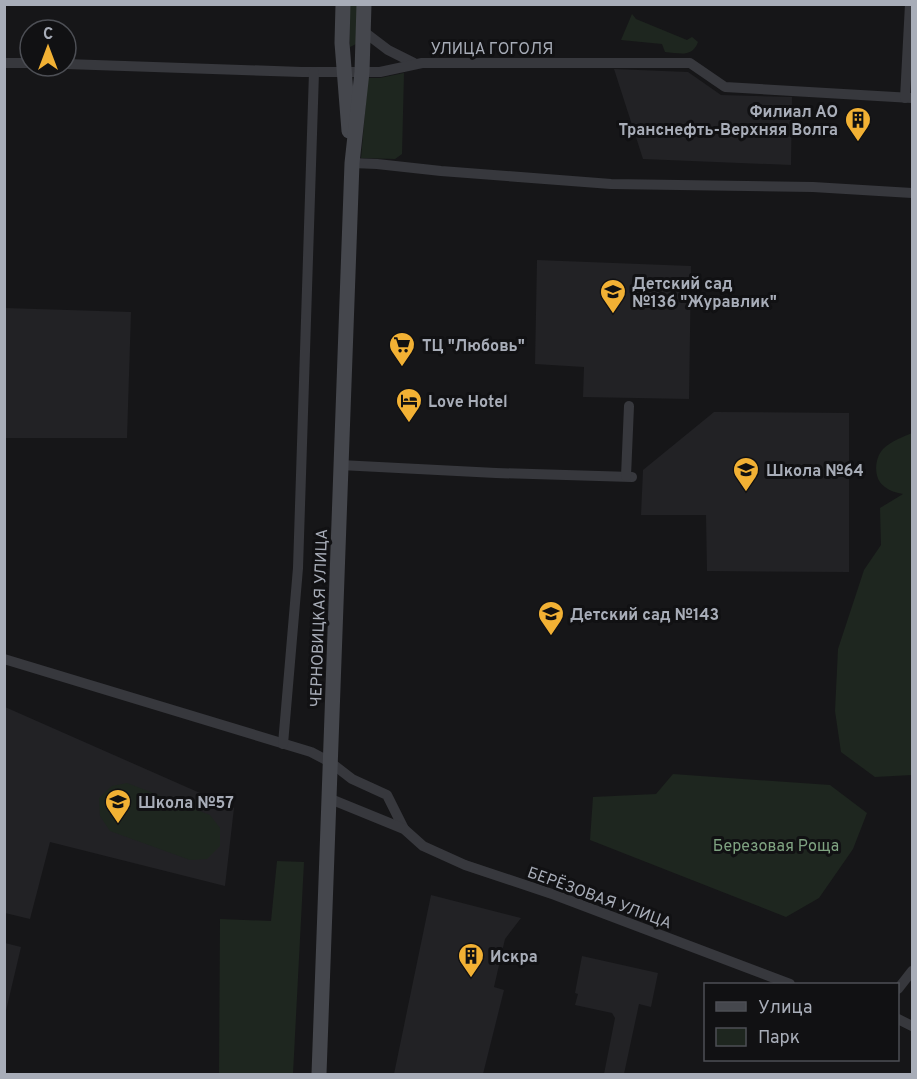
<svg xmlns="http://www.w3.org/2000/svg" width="917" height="1079" viewBox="0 0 917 1079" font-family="Overpass,sans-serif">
  <rect width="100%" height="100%" fill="#161618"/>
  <!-- built -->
  <g fill="#222225">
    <polygon points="614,69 688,72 721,95 792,97 791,165 643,159"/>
    <polygon points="537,260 691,266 689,399 583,397 584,367 535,364"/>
    <polygon points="5,308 131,312 127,438 5,438"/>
    <polygon points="714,412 849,413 849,572 707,571 706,515 641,515 643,470"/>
    <polygon points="5,707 234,808 225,886 50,842 30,919 5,913"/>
    <polygon points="431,895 521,918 505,939 494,987 504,990 483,1074 394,1074"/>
    <polygon points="5,943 21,947 5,1015 4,943"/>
    <polygon points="582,956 658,973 651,1007 639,1004 624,1074 604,1074 615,1018 612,1013 575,1005 578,994 575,993"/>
  </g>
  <!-- green -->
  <g fill="#1e261f">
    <polygon points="349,5 359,5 356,44 350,47"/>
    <path d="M 632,14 L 636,19 L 687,40 L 692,37 L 698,42 C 692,58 680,53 665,52 L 662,44 L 621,40 Z"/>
    <polygon points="404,73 402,154 395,159 361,158 368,78 380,78"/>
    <path d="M 912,433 L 912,775 L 875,777 L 841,752 L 835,711 L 838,649 L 864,570 L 881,545 L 880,508 L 903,494 C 897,493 890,491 885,487 C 873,479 874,459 883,449 C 891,441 903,437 912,433 Z"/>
    <polygon points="673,774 830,785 867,813 853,849 819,898 786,917 590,840 593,797 656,794"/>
    <polygon points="127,783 210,815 220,828 220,846 207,859 190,860 110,831 100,816 99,798 112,786"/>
    <polygon points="277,861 304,862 293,1074 219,1074 220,919 271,921"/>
  </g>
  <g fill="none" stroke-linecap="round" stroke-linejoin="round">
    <!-- street -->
    <g stroke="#37383d" stroke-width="10">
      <polyline points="363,31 388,50 414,63"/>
      <polyline points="4,63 30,63"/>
      <polyline points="66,64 302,72 380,72 422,63 690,63 725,87 912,98"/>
      <polyline points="905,98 910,4"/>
      <polyline points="352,163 377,164 441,171 611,184 813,187 912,193"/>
      <polyline points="340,465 496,473 632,477"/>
      <polyline points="626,476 629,406"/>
      <polyline points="4,659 311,752 330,762 352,779 387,795 404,829"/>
      <polyline points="283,744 298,568 314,72"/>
      <polyline points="328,798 404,829 423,846 465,865 555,895 790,984"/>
      <polyline points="898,989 912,971"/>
      <polyline points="898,1019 912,1026"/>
    </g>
    <!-- secondary -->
    <g stroke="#45474d" stroke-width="15">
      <polyline points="343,4 342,43 349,131"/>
      <polyline points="319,1074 352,163 362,72 364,4"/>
    </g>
  </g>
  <!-- icons -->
  <defs>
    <symbol id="building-pin" viewBox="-11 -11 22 30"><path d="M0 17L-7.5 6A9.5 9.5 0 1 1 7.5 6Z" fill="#f2b134" stroke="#111113"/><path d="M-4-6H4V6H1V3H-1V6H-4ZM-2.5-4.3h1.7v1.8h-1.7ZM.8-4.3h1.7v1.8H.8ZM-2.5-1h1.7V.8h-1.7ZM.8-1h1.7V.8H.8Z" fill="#111"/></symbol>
    <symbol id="school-pin" viewBox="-11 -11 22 30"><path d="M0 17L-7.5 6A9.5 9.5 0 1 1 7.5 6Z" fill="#f2b134" stroke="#111113"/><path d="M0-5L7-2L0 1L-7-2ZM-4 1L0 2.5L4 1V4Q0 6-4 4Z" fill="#111"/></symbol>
    <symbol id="supermarket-pin" viewBox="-11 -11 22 30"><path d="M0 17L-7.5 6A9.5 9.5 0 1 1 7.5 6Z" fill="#f2b134" stroke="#111113"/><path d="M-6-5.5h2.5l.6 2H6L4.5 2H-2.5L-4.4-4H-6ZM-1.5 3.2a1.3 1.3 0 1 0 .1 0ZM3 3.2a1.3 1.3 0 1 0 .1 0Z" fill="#111"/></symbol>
    <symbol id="hotel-pin" viewBox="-11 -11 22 30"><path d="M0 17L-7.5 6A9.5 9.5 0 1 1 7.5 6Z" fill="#f2b134" stroke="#111113"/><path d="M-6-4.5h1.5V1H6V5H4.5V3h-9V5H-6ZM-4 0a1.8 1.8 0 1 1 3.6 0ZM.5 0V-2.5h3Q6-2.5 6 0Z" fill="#111"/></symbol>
  </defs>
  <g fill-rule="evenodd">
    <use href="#building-pin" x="843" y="105" width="30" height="40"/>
    <use href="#school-pin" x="598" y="277" width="30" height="40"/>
    <use href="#supermarket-pin" x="387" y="330" width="30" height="40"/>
    <use href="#hotel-pin" x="394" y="386" width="30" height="40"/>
    <use href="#school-pin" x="731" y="455" width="30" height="40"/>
    <use href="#school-pin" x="536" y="599" width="30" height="40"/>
    <use href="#school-pin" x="103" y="787" width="30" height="40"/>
    <use href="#building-pin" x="456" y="941" width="30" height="40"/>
  </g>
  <g text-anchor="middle" stroke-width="6" stroke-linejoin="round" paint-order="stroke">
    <!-- street labels -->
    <g font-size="16" fill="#a8adb8" stroke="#111113">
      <text x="492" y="54">УЛИЦА ГОГОЛЯ</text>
      <text transform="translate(318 618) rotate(-88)" y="6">ЧЕРНОВИЦКАЯ УЛИЦА</text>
      <text transform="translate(600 897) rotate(20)" y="6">БЕРЁЗОВАЯ УЛИЦА</text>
    </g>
    <!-- poi labels -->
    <g font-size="16" font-weight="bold" fill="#a8adb8" stroke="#111113" text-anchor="start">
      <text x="838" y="117" text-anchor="end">Филиал АО<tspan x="838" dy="18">Транснефть-Верхняя Волга</tspan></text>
      <text x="632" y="289">Детский сад<tspan x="632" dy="18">№136 "Журавлик"</tspan></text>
      <text x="422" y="351">ТЦ "Любовь"</text>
      <text x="428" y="407">Love Hotel</text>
      <text x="766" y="476">Школа №64</text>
      <text x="570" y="620">Детский сад №143</text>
      <text x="138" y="808">Школа №57</text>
      <text x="490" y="962">Искра</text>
    </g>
    <!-- park labels -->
    <g font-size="16" fill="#7fa381" stroke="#111113">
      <text x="776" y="851">Березовая Роща</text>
    </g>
  </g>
  <!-- border -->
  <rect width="917" height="1079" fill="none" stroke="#a8adb8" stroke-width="12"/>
  <!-- legend -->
  <rect x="704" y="983" width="195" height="78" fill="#111113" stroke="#4d4f55" stroke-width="1.5"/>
  <rect x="716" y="1002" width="30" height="9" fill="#45474d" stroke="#4d4f55" stroke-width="1.5"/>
  <text x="758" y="1013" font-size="18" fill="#a8adb8">Улица</text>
  <rect x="716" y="1028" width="30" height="18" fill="#1e261f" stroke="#4d4f55" stroke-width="1.5"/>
  <text x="758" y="1043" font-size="18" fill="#a8adb8">Парк</text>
  <!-- north arrow -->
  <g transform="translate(48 48)"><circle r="28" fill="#111113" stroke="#4d4f55" stroke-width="1.5"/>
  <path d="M0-4.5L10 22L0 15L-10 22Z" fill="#f2b134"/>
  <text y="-9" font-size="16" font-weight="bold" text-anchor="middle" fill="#a8adb8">С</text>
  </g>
</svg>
